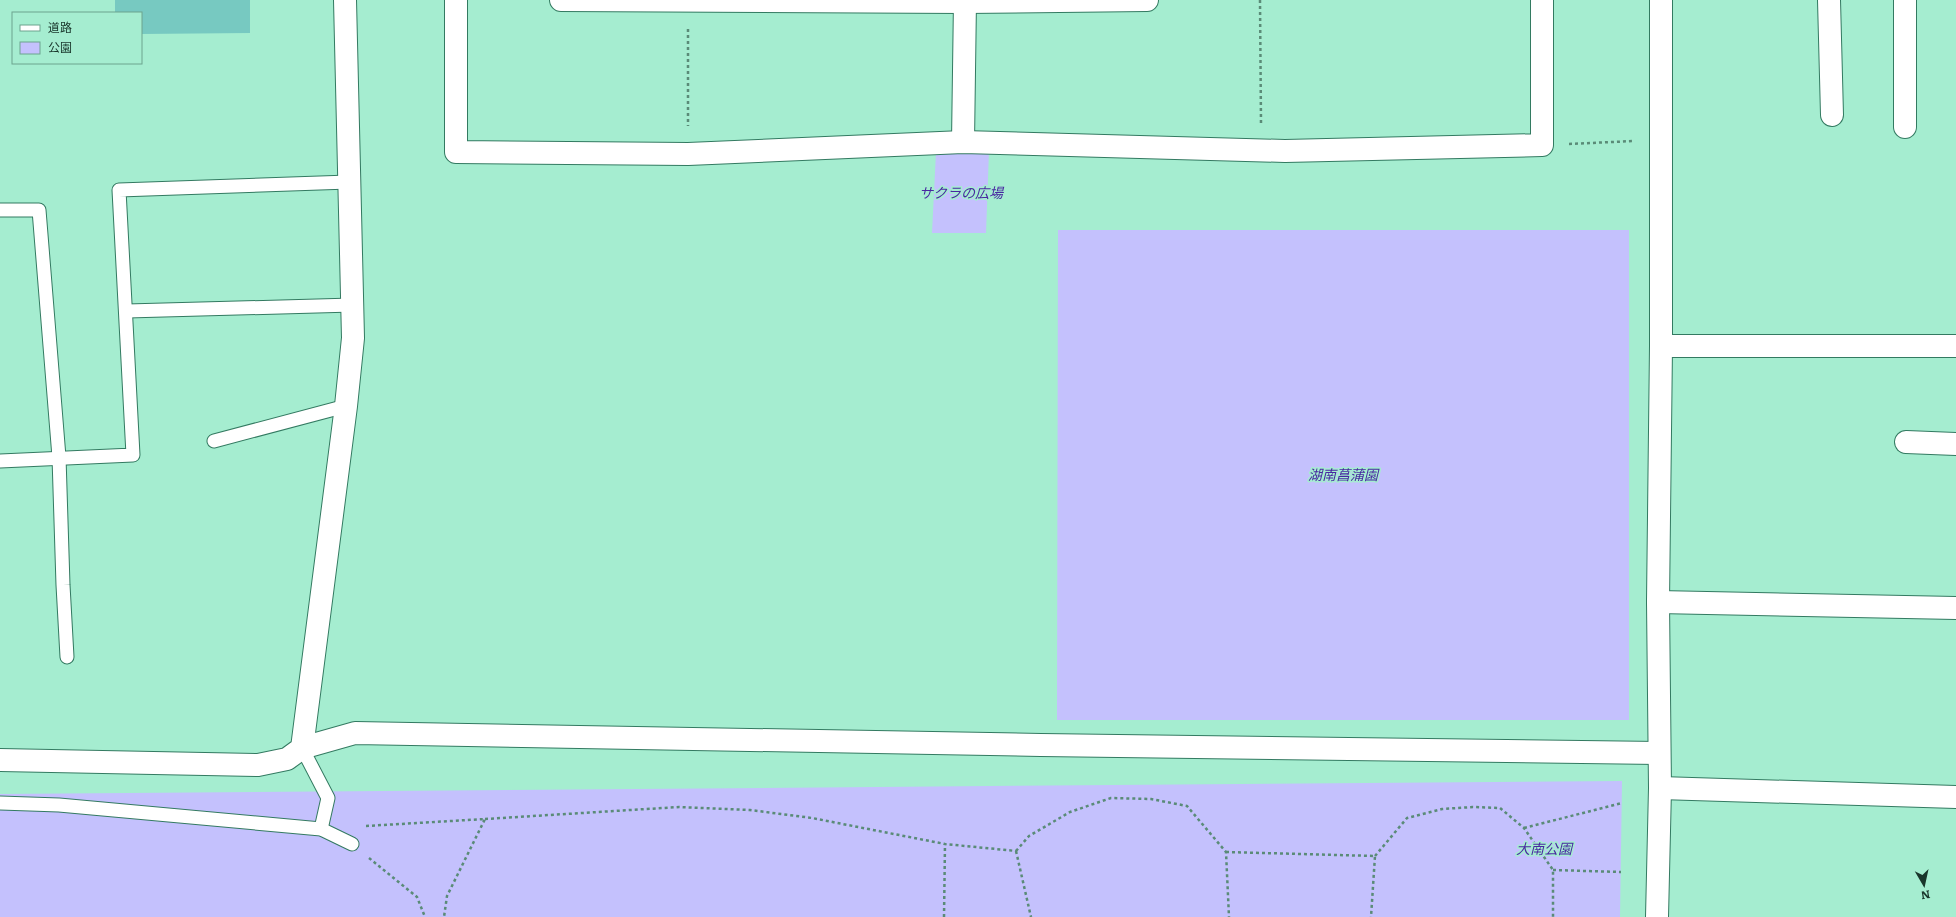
<svg xmlns="http://www.w3.org/2000/svg" width="1956" height="917" viewBox="0 0 1956 917" font-family="Literata,'Noto Sans JP',serif">
  <rect width="100%" height="100%" fill="#a5edd0"/>
  <!-- green -->
  <g fill="#c4c1fd">
    <polygon points="989,151 986,233 932,233 936,152"/>
    <polygon points="1058,230 1629,230 1629,720 1057,720"/>
    <polygon points="1622,781 1620,917 0,917 0,794"/>
  </g>
  <!-- building -->
  <polygon fill="#77c9c1" points="115,0 250,0 250,33 141,34 141,13 115,13"/>
  <g fill="none" stroke-linecap="round" stroke-linejoin="round">
    <defs>
      <g id="lane">
        <polyline points="0,210 39,210 59,457 63,585 67,657"/>
        <polyline points="127,311 353,305"/>
        <polyline points="214,441 346,406"/>
        <polyline points="0,461 133,455 119,190 349,182"/>
        <polyline points="302,748 328,798 321,829"/>
        <polyline points="0,803 59,805 321,829 352,844"/>
      </g>
      <g id="street">
        <polyline points="456,0 456,152 688,154 963,142 1285,151 1542,145 1542,0"/>
        <polyline points="561,0 965,2 1147,0"/>
        <polyline points="1829,0 1832,115"/>
        <polyline points="1905,0 1905,127"/>
        <polyline points="963,142 965,0"/>
        <polyline points="1661,346 1956,346"/>
        <polyline points="1906,442 1956,444"/>
        <polyline points="1658,602 1956,608"/>
        <polyline points="302,748 355,733 1041,745 1659,753"/>
        <polyline points="1660,788 1956,797"/>
      </g>
      <g id="secondary">
        <polyline points="0,760 258,765 287,759 302,748 346,406 353,338 345,0"/>
        <polyline points="1657,917 1660,788 1658,602 1661,346 1661,0"/>
      </g>
    </defs>
    <!-- lane casing -->
    <use href="#lane" stroke="#337a61" stroke-width="15"/>
    <!-- street casing -->
    <use href="#street" stroke="#337a61" stroke-width="24"/>
    <!-- secondary casing -->
    <use href="#secondary" stroke="#337a61" stroke-width="24"/>
    <!-- path -->
    <g stroke="#5a8b77" stroke-width="2.5" stroke-dasharray="3 3" stroke-linecap="butt">
      <polyline points="1260,0 1261,123"/>
      <polyline points="688,29 688,126"/>
      <polyline points="1569,144 1634,141"/>
      <polyline points="485,819 679,807 750,810 812,818 945,844 1016,851"/>
      <polyline points="366,826 485,819 447,896 444,917"/>
      <polyline points="1524,828 1622,803"/>
      <polyline points="1016,851 1029,836 1070,812 1111,798 1151,799 1187,806 1226,852 1229,917"/>
      <polyline points="1016,851 1031,917"/>
      <polyline points="1226,852 1375,856 1371,917"/>
      <polyline points="1375,856 1407,818 1442,809 1473,807 1500,808 1524,828 1553,870 1553,917"/>
      <polyline points="369,858 417,897 425,917"/>
      <polyline points="1553,870 1621,872"/>
      <polyline points="944,917 945,844"/>
    </g>
    <!-- lane -->
    <use href="#lane" stroke="#fff" stroke-width="13"/>
    <!-- street -->
    <use href="#street" stroke="#fff" stroke-width="22"/>
    <!-- secondary -->
    <use href="#secondary" stroke="#fff" stroke-width="22"/>
  </g>
  <g text-anchor="middle" stroke-width="3" stroke-linejoin="round" paint-order="stroke">
    <!-- park labels -->
    <g font-size="14" font-style="italic" fill="#4827a1" stroke="#a5edd0">
      <text x="961" y="198">サクラの広場</text>
      <text x="1343" y="480">湖南菖蒲園</text>
      <text x="1544" y="854">大南公園</text>
    </g>
  </g>
  <!-- legend -->
  <rect x="12" y="12" width="130" height="52" fill="#a5edd0" stroke="#6da48e"/>
  <rect x="20" y="25" width="20" height="6" fill="#ffffff" stroke="#6da48e"/>
  <text x="48" y="32" font-size="12" fill="#19362b">道路</text>
  <rect x="20" y="42" width="20" height="12" fill="#c4c1fd" stroke="#6da48e"/>
  <text x="48" y="52" font-size="12" fill="#19362b">公園</text>
  <!-- north arrow -->
  <g transform="translate(1924 885) rotate(171)" stroke="#a5edd0" stroke-width="3" paint-order="stroke">
  <path d="M0-3L7 15L0 10L-7 15Z" fill="#19362b"/>
  <text y="-6" font-size="11" font-weight="bold" text-anchor="middle" fill="#19362b">N</text>
  </g>
</svg>
